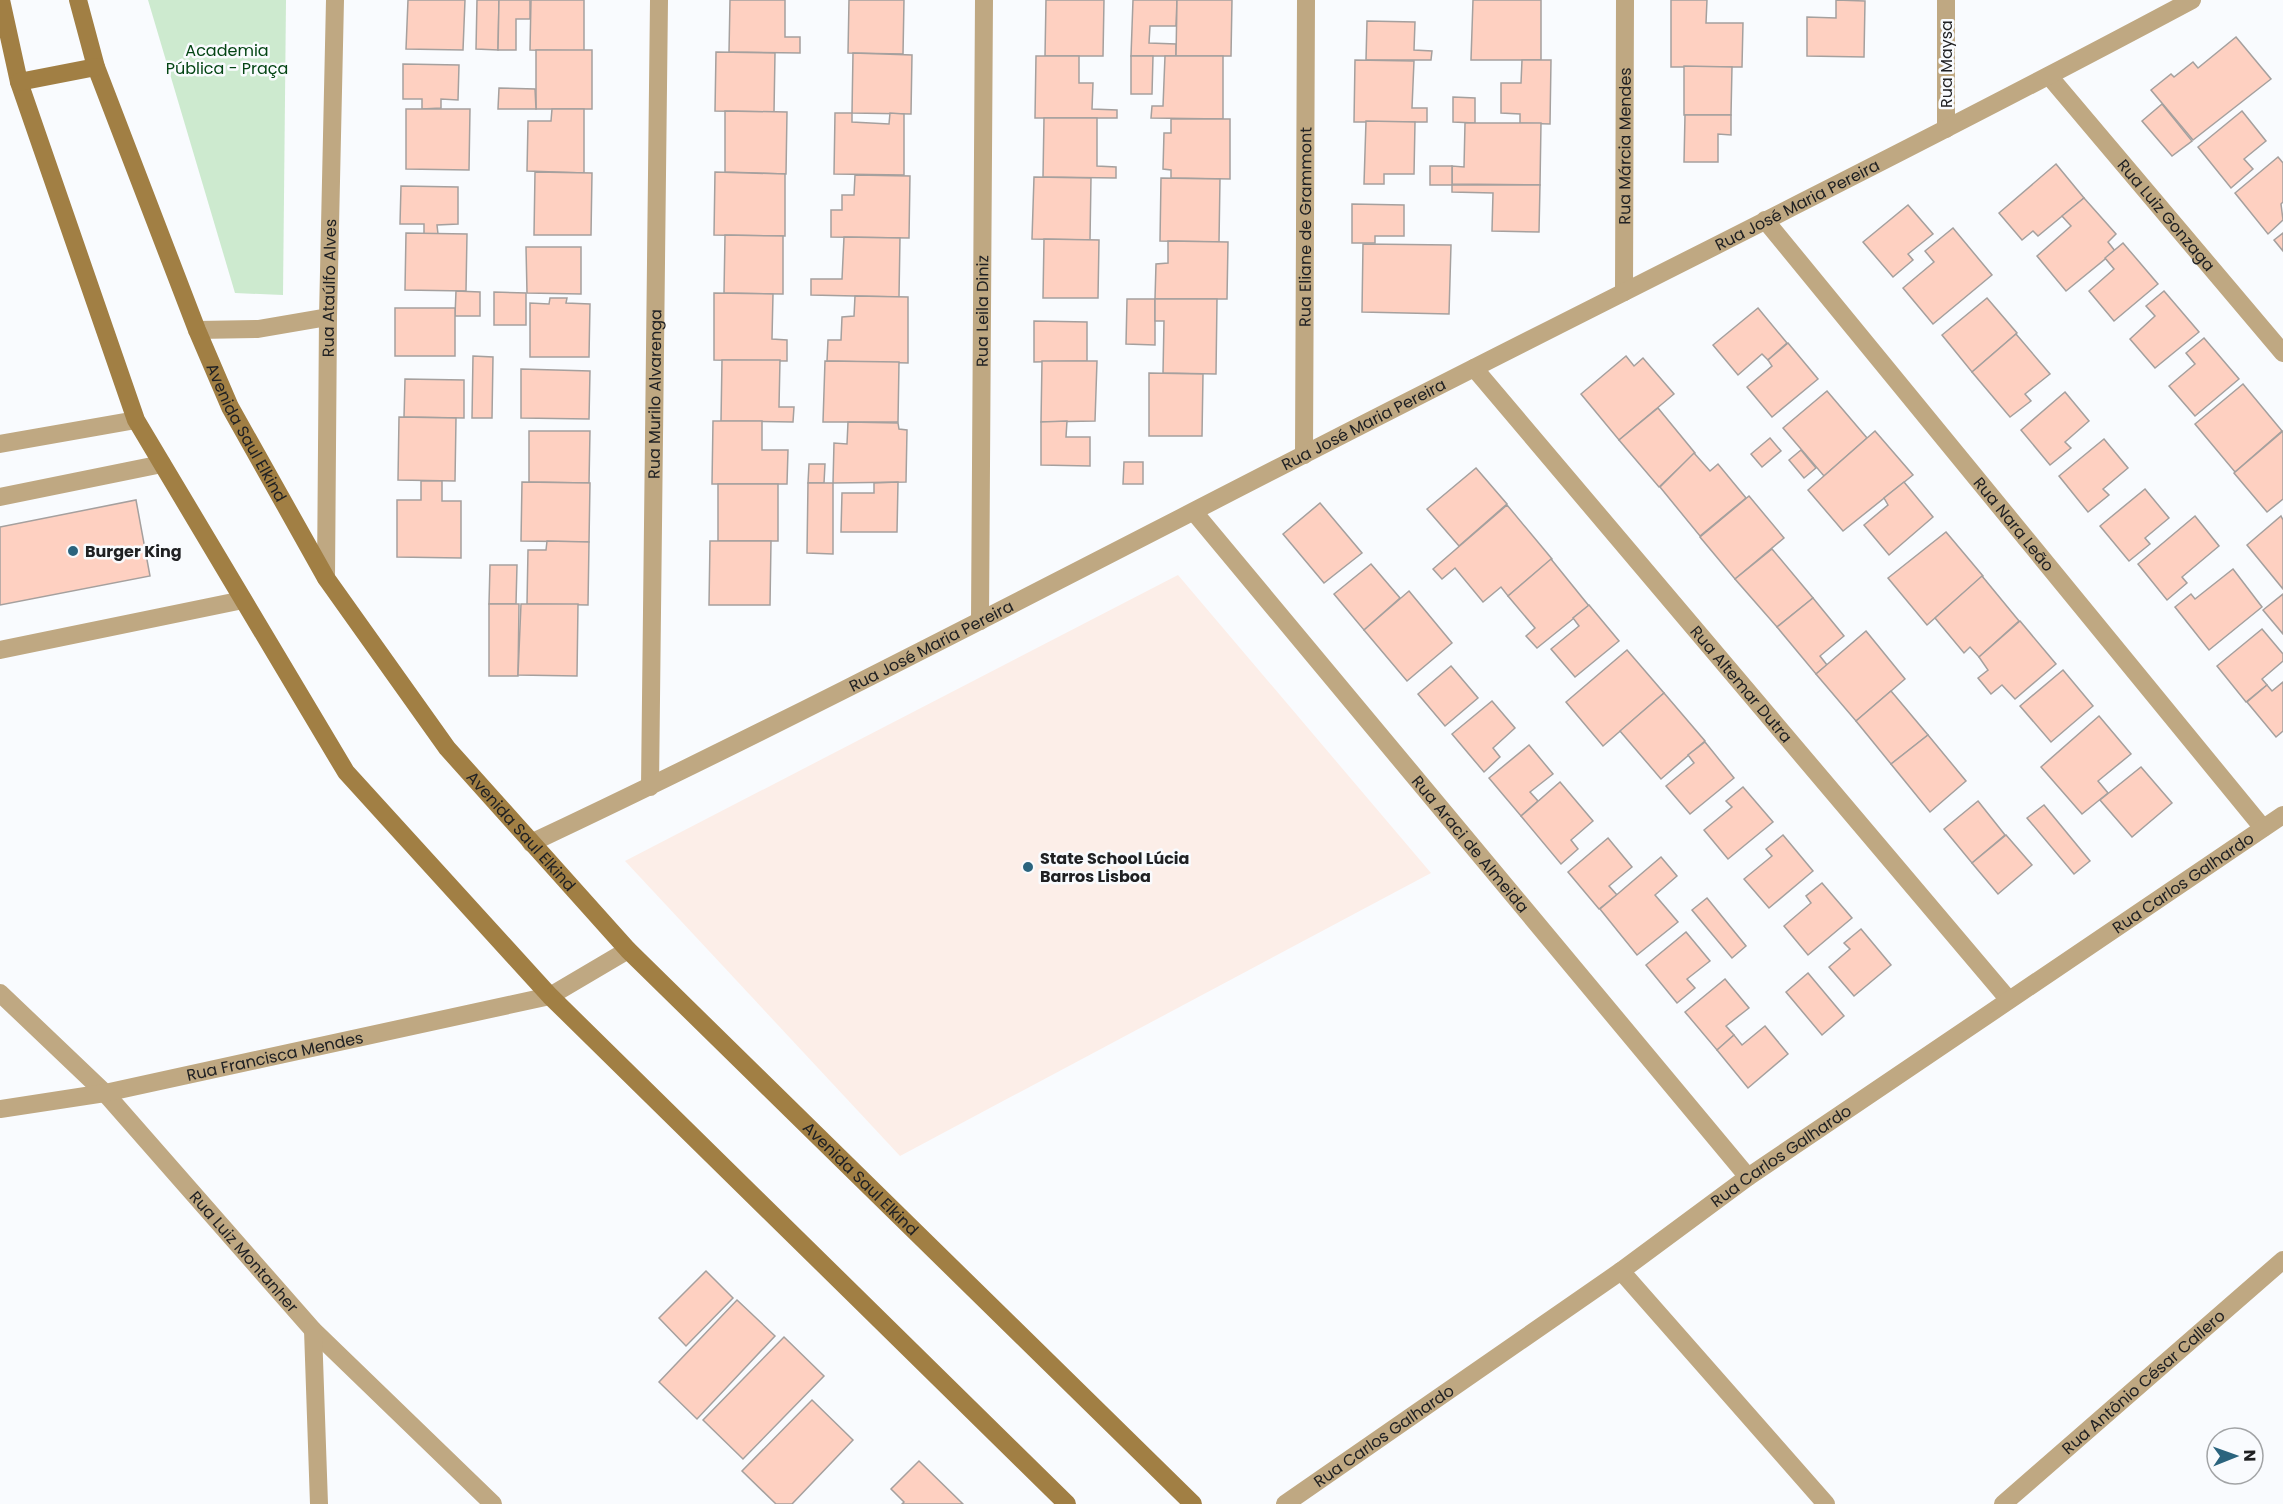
<svg xmlns="http://www.w3.org/2000/svg" width="2283" height="1504" viewBox="0 0 2283 1504" font-family="Poppins,sans-serif">
  <rect width="100%" height="100%" fill="#f9fbfe"/>
  <!-- education -->
  <polygon fill="#fceee8" points="1178,575 1431,873 900,1156 625,861"/>
  <!-- green -->
  <polygon fill="#cdeacf" points="148,0 286,0 283,295 235,293"/>
  <!-- building -->
  <g fill="#fed0c1" stroke="#a5a09e" stroke-width="1.5">
    <polygon points="408,0 465,0 463,50 406,49"/>
    <polygon points="477,0 499,0 498,50 476,49"/>
    <polygon points="499,0 530,0 530,19 516,19 516,50 498,50"/>
    <polygon points="531,0 584,0 584,51 530,50"/>
    <polygon points="730,0 785,0 785,37 800,37 800,53 729,52"/>
    <polygon points="849,0 904,0 903,54 848,53"/>
    <polygon points="1046,0 1104,0 1103,56 1045,56"/>
    <polygon points="1133,0 1177,0 1176,26 1150,26 1149,43 1176,44 1176,56 1131,56"/>
    <polygon points="1177,0 1232,0 1231,56 1176,56"/>
    <polygon points="1473,0 1541,0 1541,60 1471,60"/>
    <polygon points="1671,0 1707,0 1706,23 1743,23 1742,67 1671,67"/>
    <polygon points="1836,0 1865,1 1864,57 1807,56 1807,17 1836,18"/>
    <polygon points="1367,21 1415,22 1414,50 1432,51 1431,60 1366,60"/>
    <polygon points="2236,37 2271,79 2193,140 2151,90 2171,74 2174,77 2193,62 2198,68"/>
    <rect x="536" y="50" width="56" height="59"/>
    <polygon points="716,52 775,53 774,112 715,111"/>
    <polygon points="853,53 912,55 911,114 852,113"/>
    <polygon points="1036,56 1079,56 1079,83 1093,83 1092,109 1117,110 1117,118 1035,118"/>
    <polygon points="1131,56 1153,56 1152,94 1131,94"/>
    <polygon points="1165,56 1223,56 1223,119 1151,118 1152,106 1163,106"/>
    <polygon points="1355,60 1414,61 1412,108 1427,108 1427,122 1354,122"/>
    <polygon points="1522,60 1551,60 1550,124 1520,123 1520,114 1501,113 1501,83 1521,83"/>
    <polygon points="403,64 459,65 458,100 441,99 441,108 422,109 422,99 403,99"/>
    <polygon points="1684,66 1732,67 1731,115 1684,115"/>
    <polygon points="499,88 535,89 536,109 498,109"/>
    <polygon points="1453,97 1475,98 1475,123 1453,122"/>
    <polygon points="2162,104 2192,141 2172,156 2142,121"/>
    <polygon points="406,109 470,109 469,170 406,169"/>
    <polygon points="552,109 584,109 584,173 527,171 528,121 551,121"/>
    <polygon points="725,111 787,112 786,174 725,172"/>
    <polygon points="2242,111 2266,141 2244,159 2253,169 2231,188 2198,147"/>
    <polygon points="835,113 852,113 852,122 889,124 890,113 904,114 904,175 834,174"/>
    <polygon points="1685,115 1731,115 1731,135 1718,134 1718,162 1684,162"/>
    <polygon points="1044,118 1097,118 1097,166 1116,167 1116,178 1043,177"/>
    <polygon points="1171,119 1230,119 1230,179 1171,178 1171,170 1163,169 1164,133 1171,133"/>
    <polygon points="1366,121 1415,122 1414,174 1384,174 1384,184 1364,184"/>
    <polygon points="1465,123 1541,123 1540,185 1452,184 1452,166 1464,167"/>
    <polygon points="2278,157 2283,163 2283,202 2281,204 2283,220 2268,234 2235,193"/>
    <polygon points="2056,164 2084,198 2038,236 2033,231 2022,240 1999,213"/>
    <rect x="1430" y="166" width="22" height="19"/>
    <polygon points="535,172 592,173 591,235 534,235"/>
    <polygon points="715,172 785,174 785,236 714,235"/>
    <polygon points="855,175 910,176 909,238 831,237 831,210 842,210 842,195 854,195"/>
    <polygon points="1034,177 1091,178 1090,240 1032,239"/>
    <polygon points="1161,178 1220,179 1219,242 1160,241"/>
    <polygon points="1452,185 1540,185 1539,232 1492,231 1493,193 1452,192"/>
    <polygon points="401,186 458,187 458,224 437,225 438,234 424,234 424,224 400,224"/>
    <polygon points="2084,198 2116,234 2108,242 2115,251 2066,291 2037,256 2071,226 2062,216"/>
    <polygon points="1352,204 1404,205 1404,236 1375,236 1375,243 1352,243"/>
    <polygon points="1908,205 1933,234 1908,254 1913,260 1893,277 1863,242"/>
    <polygon points="1953,228 1992,275 1933,324 1903,288 1934,262 1925,251"/>
    <polygon points="406,233 467,234 466,291 405,290"/>
    <polygon points="2283,233 2283,251 2274,240"/>
    <polygon points="725,235 783,236 783,294 724,293"/>
    <polygon points="844,237 900,238 899,297 811,295 811,279 842,279"/>
    <polygon points="1044,239 1099,240 1098,298 1043,298"/>
    <polygon points="1168,241 1228,242 1227,299 1155,299 1156,264 1168,263"/>
    <polygon points="2123,243 2158,284 2114,321 2089,291 2114,269 2105,258"/>
    <polygon points="1363,244 1451,245 1449,314 1362,312"/>
    <polygon points="526,247 581,247 581,294 527,293"/>
    <polygon points="456,291 480,292 480,316 455,316"/>
    <polygon points="2164,291 2199,332 2155,368 2130,339 2155,316 2146,306"/>
    <polygon points="494,292 526,293 526,325 494,325"/>
    <polygon points="714,293 773,294 772,339 787,340 787,361 714,360"/>
    <polygon points="855,296 908,297 908,363 827,361 828,340 841,340 842,317 854,316"/>
    <polygon points="550,298 567,298 566,303 590,304 589,357 530,357 530,303 549,304"/>
    <polygon points="1987,298 2017,333 1972,372 1942,335"/>
    <polygon points="1127,299 1155,299 1155,345 1126,344"/>
    <polygon points="1155,299 1217,299 1216,374 1163,373 1164,321 1155,321"/>
    <rect x="395" y="308" width="60" height="48"/>
    <polygon points="1758,308 1787,343 1768,360 1762,354 1738,375 1713,345"/>
    <polygon points="1034,321 1087,322 1087,361 1034,362"/>
    <polygon points="2016,334 2050,374 2025,394 2031,401 2010,417 1972,372"/>
    <polygon points="2204,338 2239,379 2195,416 2169,386 2195,364 2186,353"/>
    <polygon points="1788,343 1818,379 1772,417 1747,387 1772,366 1768,360"/>
    <polygon points="473,356 493,357 492,418 472,418"/>
    <polygon points="1626,356 1634,366 1643,358 1674,394 1619,440 1581,394"/>
    <polygon points="722,360 780,360 779,407 794,407 793,422 721,421"/>
    <polygon points="825,361 899,362 898,422 823,422"/>
    <polygon points="1042,361 1097,361 1095,421 1041,422"/>
    <polygon points="521,369 590,371 589,419 521,418"/>
    <polygon points="1149,373 1203,374 1202,436 1149,436"/>
    <polygon points="405,379 464,380 464,418 404,417"/>
    <polygon points="2243,384 2282,431 2235,472 2195,424"/>
    <polygon points="1827,391 1867,438 1824,476 1783,428"/>
    <polygon points="2065,392 2089,421 2065,442 2071,448 2050,465 2021,430"/>
    <polygon points="1658,408 1695,453 1659,487 1619,440"/>
    <polygon points="399,417 456,418 455,481 398,480"/>
    <polygon points="713,421 762,421 762,450 788,450 787,484 712,484"/>
    <polygon points="1067,421 1066,437 1090,437 1090,466 1041,465 1041,422"/>
    <polygon points="848,422 898,423 899,429 907,430 906,482 833,483 834,443 847,444"/>
    <polygon points="529,431 590,431 589,483 529,482"/>
    <polygon points="1875,431 1913,475 1843,531 1808,490"/>
    <polygon points="2283,431 2283,499 2267,512 2234,473"/>
    <polygon points="1770,438 1781,451 1762,467 1751,454"/>
    <polygon points="2104,439 2128,468 2103,489 2109,495 2088,512 2059,476"/>
    <polygon points="1801,450 1816,468 1804,478 1789,460"/>
    <polygon points="1694,453 1710,471 1718,464 1746,498 1700,536 1660,487"/>
    <polygon points="1124,462 1143,462 1143,484 1123,484"/>
    <polygon points="809,464 825,464 824,483 808,483"/>
    <polygon points="1476,468 1507,504 1459,546 1427,509"/>
    <polygon points="421,481 442,481 442,501 461,501 461,558 397,557 397,500 421,500"/>
    <polygon points="522,482 590,483 589,542 521,541"/>
    <polygon points="898,482 897,532 841,532 842,493 874,493 874,483"/>
    <polygon points="1904,482 1933,517 1889,555 1864,525 1888,505 1884,498"/>
    <polygon points="808,483 833,483 833,554 807,553"/>
    <rect x="718" y="484" width="60" height="57"/>
    <polygon points="2145,489 2169,518 2145,538 2150,544 2129,561 2100,526"/>
    <polygon points="1749,496 1784,538 1735,579 1700,537"/>
    <polygon points="136,500 150,576 0,605 0,527"/>
    <polygon points="1320,503 1362,553 1324,583 1283,534"/>
    <polygon points="1507,505 1552,559 1508,596 1501,587 1483,602 1455,568 1442,579 1433,569"/>
    <polygon points="2195,516 2219,546 2182,577 2187,583 2167,600 2138,564"/>
    <polygon points="2281,516 2283,520 2283,589 2247,545"/>
    <polygon points="1946,532 1983,576 1927,625 1888,578"/>
    <polygon points="547,541 589,542 588,605 527,604 528,550 546,550"/>
    <polygon points="710,541 771,541 770,605 709,605"/>
    <polygon points="1772,549 1813,598 1777,627 1735,579"/>
    <polygon points="1551,559 1589,606 1537,648 1526,636 1535,628 1508,596"/>
    <polygon points="1371,564 1400,598 1364,630 1334,594"/>
    <polygon points="490,565 517,565 516,604 489,604"/>
    <polygon points="2233,569 2262,607 2209,650 2175,607 2191,594 2195,599"/>
    <polygon points="1982,576 2019,621 1979,657 1970,647 1964,653 1935,618"/>
    <polygon points="1409,591 1452,643 1407,681 1364,630"/>
    <polygon points="2283,594 2283,634 2263,610"/>
    <polygon points="1813,598 1844,636 1820,656 1827,665 1816,674 1777,627"/>
    <polygon points="489,604 519,604 518,676 489,676"/>
    <polygon points="521,604 578,604 577,676 518,675"/>
    <polygon points="1589,605 1619,641 1575,677 1551,649 1579,626 1573,618"/>
    <polygon points="2020,621 2056,664 2015,699 2002,685 1991,694 1978,678 1988,670 1979,657"/>
    <polygon points="2262,629 2283,654 2283,661 2262,679 2267,685 2246,702 2217,666"/>
    <polygon points="1866,631 1905,679 1856,721 1816,674"/>
    <polygon points="1627,650 1664,693 1603,746 1566,702"/>
    <polygon points="1451,666 1478,698 1445,726 1418,694"/>
    <polygon points="2063,670 2093,706 2051,742 2020,706"/>
    <polygon points="2283,682 2283,731 2276,737 2247,702 2267,685 2272,691"/>
    <polygon points="1891,691 1928,735 1891,764 1856,721"/>
    <polygon points="1664,693 1705,741 1661,779 1620,731"/>
    <polygon points="1492,701 1515,728 1493,748 1500,757 1484,772 1452,734"/>
    <polygon points="2099,716 2131,754 2098,781 2108,793 2082,814 2041,767"/>
    <polygon points="1928,735 1966,781 1930,812 1891,764"/>
    <polygon points="1705,742 1734,778 1690,814 1666,786 1694,763 1688,755"/>
    <polygon points="1529,745 1553,774 1530,792 1538,801 1521,816 1489,778"/>
    <polygon points="2141,767 2172,803 2132,837 2100,800"/>
    <polygon points="1560,782 1593,821 1571,840 1578,849 1561,864 1521,816"/>
    <polygon points="1743,787 1773,822 1728,859 1704,830 1732,807 1726,801"/>
    <polygon points="1978,801 2005,835 1972,863 1944,829"/>
    <polygon points="2044,805 2090,861 2074,874 2027,818"/>
    <polygon points="1783,835 1813,871 1769,908 1744,879 1772,856 1766,849"/>
    <polygon points="2006,835 2032,865 1998,894 1972,863"/>
    <polygon points="1608,838 1632,867 1609,886 1617,895 1599,909 1568,872"/>
    <polygon points="1661,857 1677,876 1655,895 1678,922 1637,955 1600,909"/>
    <polygon points="1822,883 1852,918 1808,955 1784,926 1811,903 1806,896"/>
    <polygon points="1707,898 1746,946 1732,958 1692,910"/>
    <polygon points="1861,929 1891,965 1854,996 1829,967 1850,949 1844,943"/>
    <polygon points="1686,932 1710,961 1687,979 1695,988 1677,1003 1646,965"/>
    <polygon points="1808,973 1844,1016 1822,1035 1786,992"/>
    <polygon points="1725,979 1749,1008 1726,1026 1734,1035 1717,1050 1685,1012"/>
    <polygon points="1765,1026 1788,1054 1748,1088 1717,1050 1734,1035 1742,1045"/>
    <polygon points="706,1271 733,1298 686,1346 659,1318"/>
    <polygon points="737,1300 775,1336 697,1419 659,1382"/>
    <polygon points="784,1337 824,1376 743,1459 703,1420"/>
    <polygon points="812,1400 853,1440 792,1504 776,1504 742,1471"/>
    <polygon points="919,1461 963,1504 902,1504 904,1502 891,1489"/>
  </g>
  <g fill="none" stroke-linecap="round" stroke-linejoin="round">
    <!-- lane -->
    <g stroke="#bfa882" stroke-width="18">
      <polyline points="0,497 162,464"/>
      <polyline points="0,650 243,600"/>
    </g>
    <!-- street -->
    <g stroke="#bfa882" stroke-width="18">
      <path id="s1" d="M 2049,76 L 2283,353"/>
      <polyline points="1946,129 1946,0"/>
      <path id="s2" d="M 1765,220 L 2263,828"/>
      <path id="s3" d="M 1624,292 L 1625,0"/>
      <polyline points="197,330 258,329 328,317"/>
      <path id="s4" d="M 1474,368 L 2009,1000"/>
      <polyline points="0,444 136,420"/>
      <path id="s5" d="M 1304,455 L 1306,0"/>
      <path id="s6" d="M 1194,512 L 1748,1177"/>
      <path id="s7" d="M 326,578 L 328,317 L 335,0"/>
      <path id="s8" d="M 980,621 L 984,0"/>
      <path id="s9" d="M 650,787 L 659,0"/>
      <path id="s10" d="M 531,843 C 794,719 1051,584 1309,452 C 1603,301 1900,156 2192,0"/>
      <path id="s11" d="M 0,993 L 105,1093 L 313,1330 L 493,1504"/>
      <path id="s12" d="M 0,1109 L 105,1093 L 550,996 L 628,950"/>
      <polyline points="1621,1271 1826,1504"/>
      <polyline points="313,1330 319,1504"/>
      <path id="s13" d="M 1285,1504 L 1621,1271 L 1748,1177 L 2283,815"/>
      <path id="s14" d="M 2003,1504 L 2283,1260"/>
    </g>
    <!-- secondary -->
    <g stroke="#a17f44" stroke-width="18">
      <polyline points="1,0 19,82 136,420 346,772 550,996 1067,1504"/>
      <path id="s15" d="M 78,0 L 96,67 L 197,330 L 230,407 L 326,578 L 447,748 L 628,950 L 1193,1504"/>
      <polyline points="19,82 96,67"/>
    </g>
  </g>
  <!-- markers -->
  <g fill="#2b647e" stroke="#f9fbfe" stroke-width="2">
    <circle cx="73" cy="551" r="6"/>
    <circle cx="1028" cy="867" r="6"/>
  </g>
  <g text-anchor="middle" stroke-width="5" stroke-linejoin="round" paint-order="stroke">
    <!-- park labels -->
    <g font-size="16" fill="#044514" stroke="#f9fbfe">
      <text x="227" y="56">Academia<tspan x="227" dy="18">Pública - Praça</tspan></text>
    </g>
    <!-- street labels -->
    <g font-size="16" fill="#202123" stroke="#f9fbfe">
      <text transform="translate(1946 64) rotate(-90)" y="6">Rua Maysa</text>
      <text dy="6" stroke="none"><textPath href="#s3" startOffset="146">Rua Márcia Mendes</textPath></text>
      <text dy="6" stroke="none"><textPath href="#s10" startOffset="1418">Rua José Maria Pereira</textPath></text>
      <text dy="6" stroke="none"><textPath href="#s1" startOffset="182">Rua Luiz Gonzaga</textPath></text>
      <text dy="6" stroke="none"><textPath href="#s5" startOffset="228">Rua Eliane de Grammont</textPath></text>
      <text dy="6" stroke="none"><textPath href="#s7" startOffset="290">Rua Ataúlfo Alves</textPath></text>
      <text dy="6" stroke="none"><textPath href="#s8" startOffset="310">Rua Leila Diniz</textPath></text>
      <text dy="6" stroke="none"><textPath href="#s9" startOffset="393">Rua Murilo Alvarenga</textPath></text>
      <text dy="6" stroke="none"><textPath href="#s10" startOffset="932">Rua José Maria Pereira</textPath></text>
      <text dy="6" stroke="none"><textPath href="#s15" startOffset="465">Avenida Saul Elkind</textPath></text>
      <text dy="6" stroke="none"><textPath href="#s2" startOffset="393">Rua Nara Leão</textPath></text>
      <text dy="6" stroke="none"><textPath href="#s10" startOffset="446">Rua José Maria Pereira</textPath></text>
      <text dy="6" stroke="none"><textPath href="#s4" startOffset="414">Rua Altemar Dutra</textPath></text>
      <text dy="6" stroke="none"><textPath href="#s15" startOffset="951">Avenida Saul Elkind</textPath></text>
      <text dy="6" stroke="none"><textPath href="#s6" startOffset="432">Rua Araci de Almeida</textPath></text>
      <text dy="6" stroke="none"><textPath href="#s13" startOffset="1092">Rua Carlos Galhardo</textPath></text>
      <text dy="6" stroke="none"><textPath href="#s12" startOffset="280">Rua Francisca Mendes</textPath></text>
      <text dy="6" stroke="none"><textPath href="#s13" startOffset="606">Rua Carlos Galhardo</textPath></text>
      <text dy="6" stroke="none"><textPath href="#s15" startOffset="1437">Avenida Saul Elkind</textPath></text>
      <text dy="6" stroke="none"><textPath href="#s11" startOffset="356">Rua Luiz Montanher</textPath></text>
      <text dy="6" stroke="none"><textPath href="#s14" startOffset="186">Rua Antônio César Callero</textPath></text>
      <text dy="6" stroke="none"><textPath href="#s13" startOffset="120">Rua Carlos Galhardo</textPath></text>
    </g>
    <!-- poi labels -->
    <g font-size="16" font-weight="bold" fill="#202123" stroke="#f9fbfe" text-anchor="start">
      <text x="85" y="557">Burger King</text>
      <text x="1040" y="864">State School Lúcia<tspan x="1040" dy="18">Barros Lisboa</tspan></text>
    </g>
  </g>
  <!-- north arrow -->
  <g transform="translate(2235 1456) rotate(89)"><circle r="28" fill="#f9fbfe" stroke="#a2a4a6" stroke-width="1.5"/>
  <path d="M0-4.5L10 22L0 15L-10 22Z" fill="#2b647e"/>
  <text y="-9" font-size="16" font-weight="bold" text-anchor="middle" fill="#202123">N</text>
  </g>
</svg>
